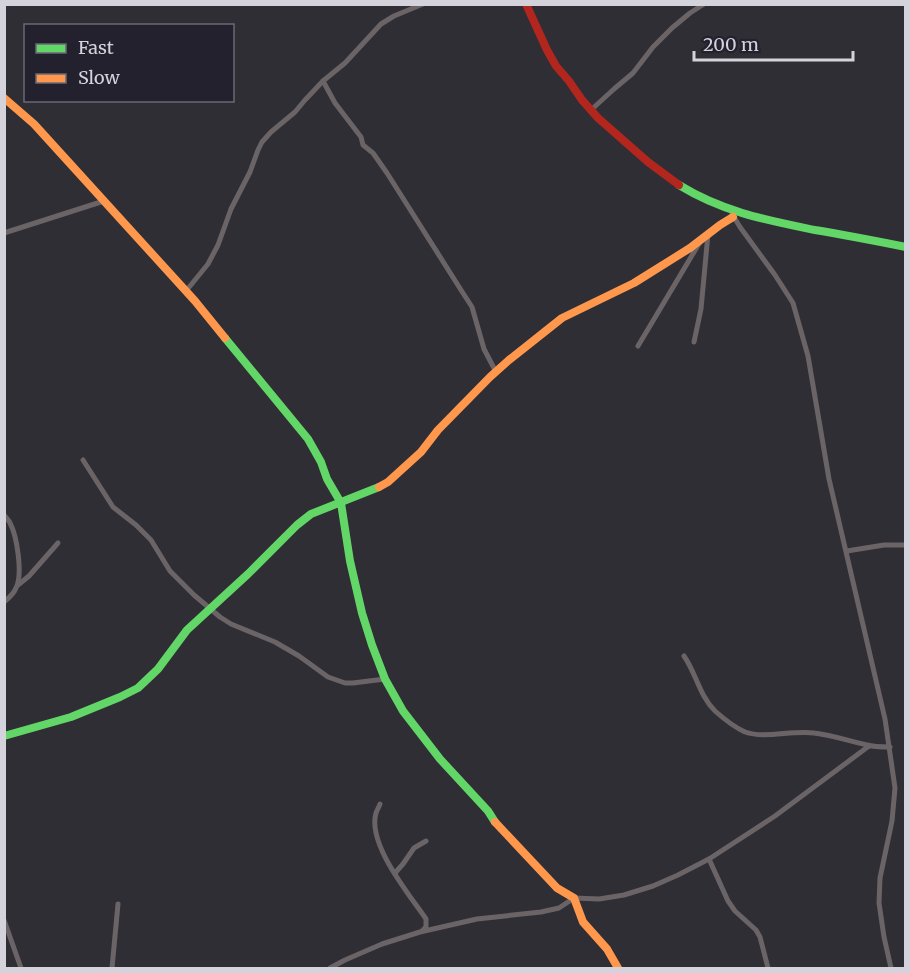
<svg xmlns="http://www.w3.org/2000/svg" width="910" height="973" viewBox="0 0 910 973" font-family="Merriweather,serif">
  <rect width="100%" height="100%" fill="#2f2e35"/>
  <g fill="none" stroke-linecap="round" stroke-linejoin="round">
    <!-- street -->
    <g stroke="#6a6467" stroke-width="5">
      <polyline points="323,81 335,103 361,137 363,145 373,153 387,173 461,290 472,307 484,349 496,372"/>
      <polyline points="591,110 614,89 633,73 653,47 672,28 690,13 704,4"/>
      <polyline points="732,214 740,227 775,275 793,303 808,356 829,479 885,719 895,788 892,821 880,878 879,903 884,937 891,968"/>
      <polyline points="4,233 104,201"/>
      <polyline points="186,291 208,264 218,245 231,209 250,172 258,150 262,142 271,132 295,112 305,100 323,81 345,63 381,24 394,16 423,4"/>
      <polyline points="694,342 701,309 708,234"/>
      <polyline points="638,346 700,242"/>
      <polyline points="83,460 113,507 136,525 151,540 170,571 194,595 220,617 231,624 275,642 299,656 328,677 345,683 353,683 385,679"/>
      <path d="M 4,515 C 6,518 9,520 10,523 C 17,536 23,574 16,588 C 14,593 9,598 4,602"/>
      <polyline points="847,551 884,545 906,545"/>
      <polyline points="18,585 29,576 58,543"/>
      <path d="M 684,656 C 696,673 699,695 715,711 C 724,719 734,727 745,732 C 765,739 792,730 814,733 C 832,735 849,741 867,745 C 874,747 883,747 890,747"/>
      <path d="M 380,804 C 379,807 377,810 376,813 C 367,844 409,894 426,919 L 426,927 L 422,931"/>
      <polyline points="709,859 728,901 735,911 756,930 760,937 768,968"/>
      <polyline points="395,873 403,864 414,848 426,841"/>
      <polyline points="4,920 21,968"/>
      <polyline points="112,968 118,904"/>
      <polyline points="330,968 345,960 382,944 420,932 477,919 541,912 559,908 574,898 599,899 624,895 653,886 678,875 709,859 775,816 869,746"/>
    </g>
    <!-- fast -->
    <g stroke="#63d668" stroke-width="8">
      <path d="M 679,185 C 723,212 766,220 815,230 C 845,235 876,241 906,247"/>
      <polyline points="225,338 308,439 321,462 327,479 341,503 350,561 362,613 372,645 385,679 403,711 440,759 488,811 495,822"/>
      <polyline points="4,736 71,717 120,697 138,688 158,669 187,630 248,574 297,525 311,514 379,487"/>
    </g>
    <!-- slow -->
    <g stroke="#ff974d" stroke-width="8">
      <polyline points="4,98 34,124 195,301 225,338"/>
      <polyline points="379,487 388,482 421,452 438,430 490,377 509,360 562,318 634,283 690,248 720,225 733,217"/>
      <polyline points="495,822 557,888 574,898 583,922 607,949 618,968"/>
    </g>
    <!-- jam -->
    <polyline stroke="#b3261e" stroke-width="8" points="526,4 547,50 556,66 569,81 582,100 598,118 648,162 679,185"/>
  </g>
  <!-- border -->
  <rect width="910" height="973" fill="none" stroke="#d4d3dc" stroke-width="12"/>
  <!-- legend -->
  <rect x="24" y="24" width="210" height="78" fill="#23212e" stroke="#6a6874" stroke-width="1.5"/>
  <rect x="36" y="44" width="30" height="9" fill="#63d668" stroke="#6a6874" stroke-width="1.5"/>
  <text x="78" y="54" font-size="18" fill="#d4d3dc">Fast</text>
  <rect x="36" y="74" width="30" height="9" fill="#ff974d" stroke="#6a6874" stroke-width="1.5"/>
  <text x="78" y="84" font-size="18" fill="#d4d3dc">Slow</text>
  <!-- scale -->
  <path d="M694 51v9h159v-9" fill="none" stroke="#d4d3dc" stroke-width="3"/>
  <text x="703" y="51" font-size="18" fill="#d4d3dc" stroke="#23212e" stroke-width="4.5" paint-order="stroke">200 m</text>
</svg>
